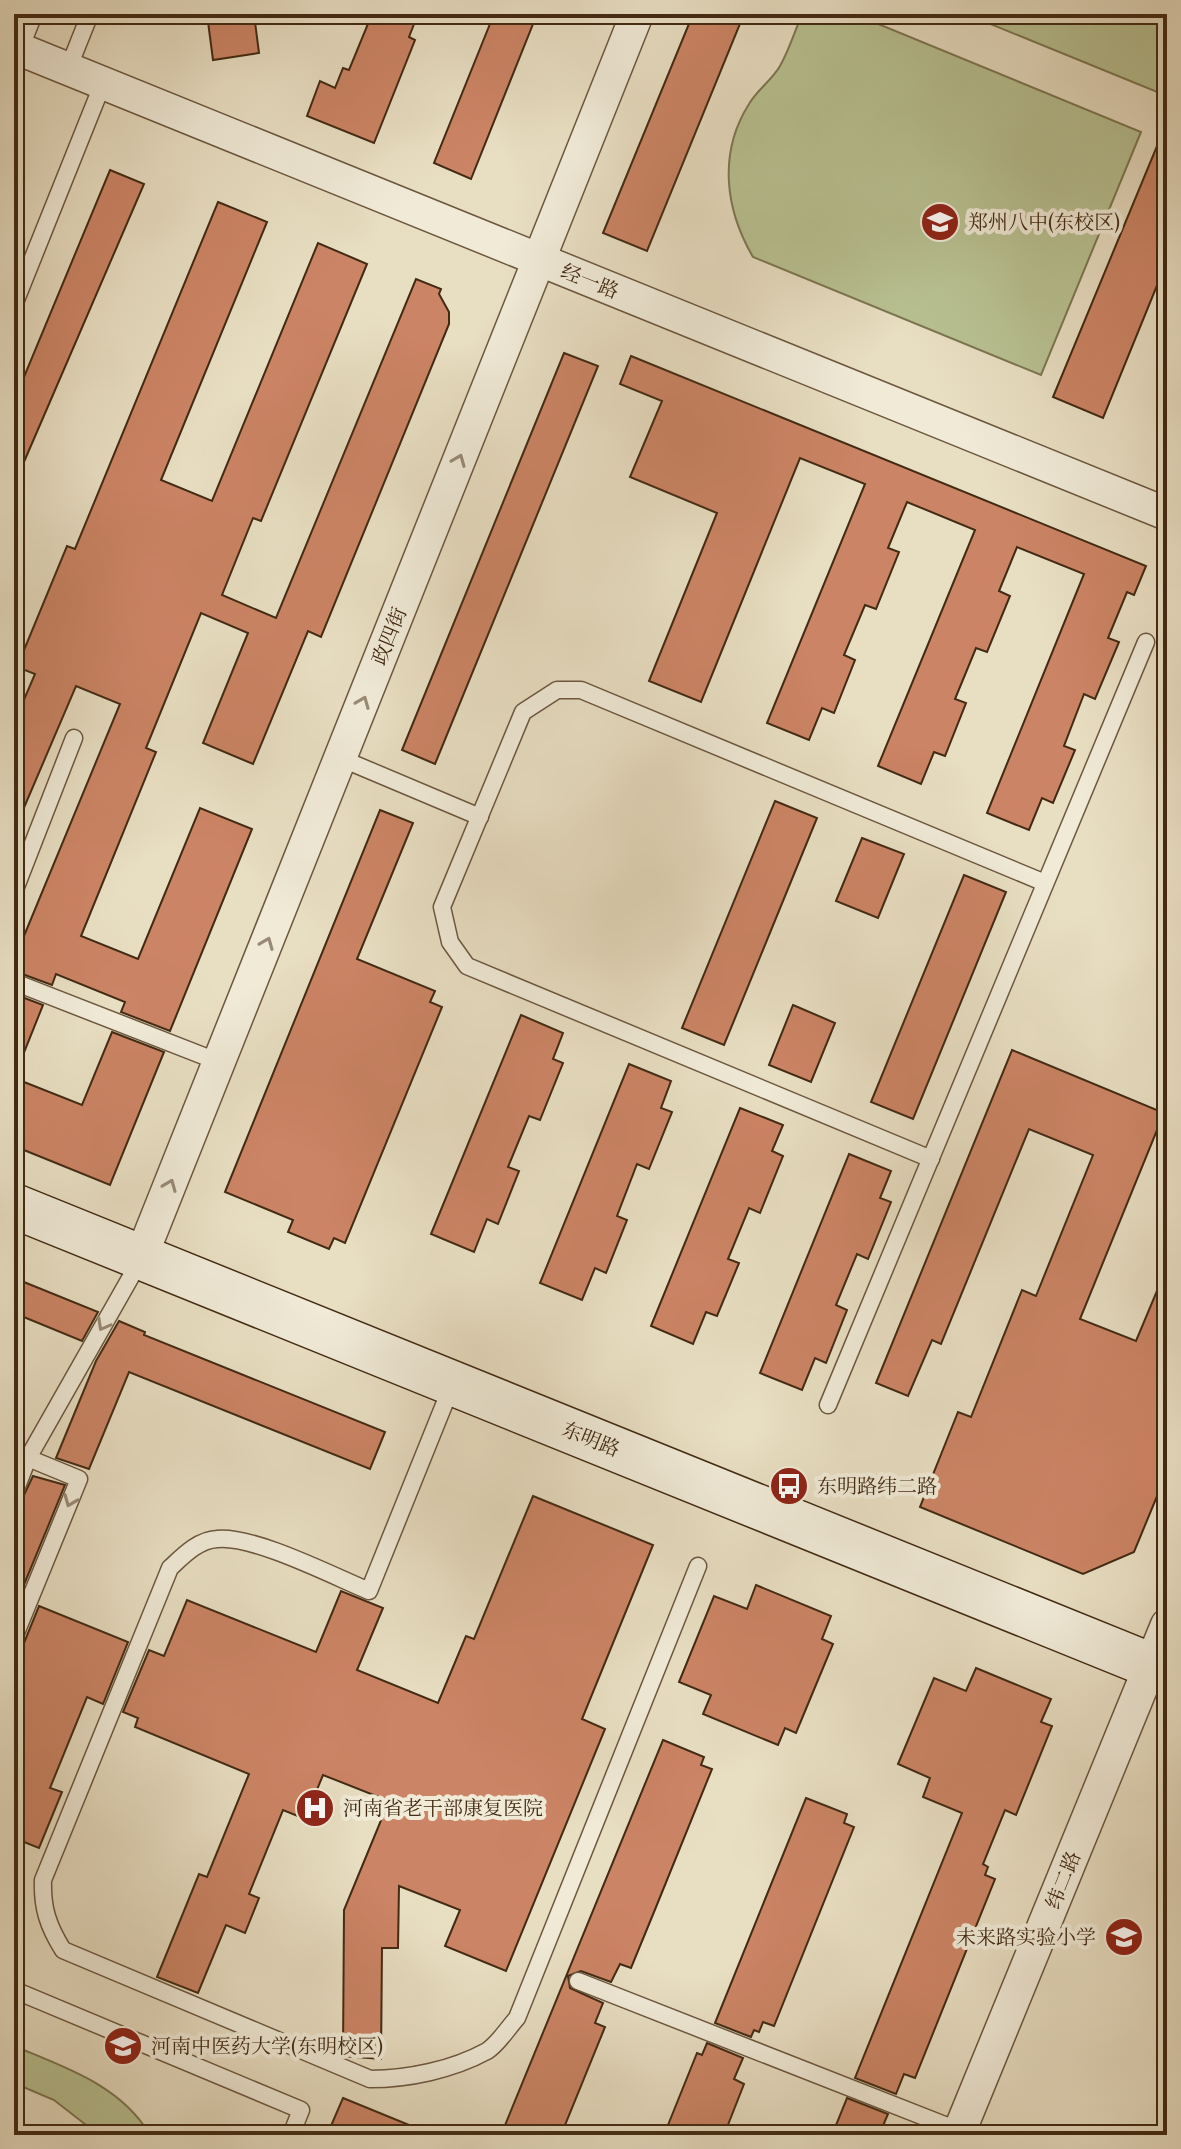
<svg xmlns="http://www.w3.org/2000/svg" width="1181" height="2149" viewBox="0 0 1181 2149" font-family="'Libre Caslon Text','Noto Serif SC',serif">
  <rect width="100%" height="100%" fill="#e8dec2"/>
  <filter id="stains"><feTurbulence type="fractalNoise" baseFrequency=".0025" numOctaves="4"/><feColorMatrix values="0 0 0 0 .2 0 0 0 0 .09 0 0 0 0 .02 0 0 0 .5 -.17"/></filter>
  <radialGradient id="worn" r=".72"><stop offset=".6" stop-color="#630" stop-opacity="0"/><stop offset="1" stop-color="#630" stop-opacity=".3"/></radialGradient>
  <!-- green -->
  <g fill="#b8c192" stroke="#7d7652" stroke-width="2">
    <path d="M 802,14 L 854,14 L 1141,132 L 1041,375 L 753,257 C 725,209 718,153 749,104 C 757,90 772,80 780,66 C 789,50 795,31 802,14 Z"/>
    <polygon points="966,14 1167,14 1167,96"/>
    <path d="M 14,2046 C 64,2067 121,2085 150,2135 L 99,2135 L 54,2100 L 14,2083 Z"/>
  </g>
  <!-- building -->
  <g fill="#cb8465" stroke="#422a13" stroke-width="2">
    <polygon points="207,14 254,14 259,53 213,60"/>
    <polygon points="372,14 418,14 409,37 415,40 374,143 307,116 320,81 335,88 343,68 349,70"/>
    <polygon points="494,14 537,14 471,179 434,163"/>
    <polygon points="693,14 744,14 647,251 603,233"/>
    <polygon points="1167,122 1167,261 1103,418 1053,397"/>
    <polygon points="110,170 144,184 14,485 14,401"/>
    <polygon points="218,202 267,222 161,480 212,501 318,243 367,264 261,521 253,518 222,595 276,618 416,279 441,289 439,294 449,312 449,324 321,637 308,631 253,764 203,743 248,633 201,613 146,748 156,752 81,936 138,959 200,808 252,829 170,1031 121,1012 125,1002 56,974 52,985 14,971 14,960 120,704 76,686 14,831 14,723 35,674 17,667 67,546 75,549"/>
    <polygon points="564,353 598,366 435,764 402,750"/>
    <polygon points="631,356 1146,566 1134,595 1127,592 1108,638 1119,642 1095,699 1084,694 1064,746 1075,750 1053,803 1042,798 1029,830 987,813 1084,574 1017,547 999,591 1010,596 987,652 976,648 955,699 966,703 945,756 934,752 921,784 878,766 975,530 907,502 888,548 899,552 876,609 865,605 844,655 855,660 834,713 822,708 809,740 767,723 865,484 800,458 701,702 649,681 717,513 630,477 662,401 620,384"/>
    <polygon points="775,801 817,818 724,1045 682,1028"/>
    <polygon points="380,810 413,823 357,959 435,991 430,1002 442,1007 345,1243 334,1238 329,1249 288,1232 293,1220 225,1192"/>
    <polygon points="862,838 904,854 878,918 836,901"/>
    <polygon points="964,875 1006,892 913,1119 871,1102"/>
    <polygon points="14,994 43,1005 15,1075 14,1075"/>
    <polygon points="793,1005 835,1023 811,1082 769,1065"/>
    <polygon points="521,1015 563,1033 553,1059 563,1063 540,1120 529,1116 508,1167 519,1171 498,1224 487,1219 474,1252 431,1234"/>
    <polygon points="112,1032 164,1052 110,1185 14,1146 14,1078 82,1105"/>
    <polygon points="1012,1050 1164,1113 1080,1319 1136,1341 1167,1267 1167,1472 1134,1552 1083,1574 920,1507 958,1412 971,1417 1022,1290 1036,1296 1093,1155 1029,1129 941,1344 932,1340 908,1396 876,1383"/>
    <polygon points="629,1064 671,1081 661,1108 672,1112 649,1169 637,1164 617,1216 627,1220 606,1273 595,1268 582,1300 540,1283"/>
    <polygon points="740,1108 783,1125 772,1151 783,1156 760,1213 749,1208 728,1259 739,1263 717,1316 706,1312 693,1344 651,1326"/>
    <polygon points="849,1154 891,1171 880,1198 891,1202 868,1259 857,1254 836,1305 847,1310 826,1363 815,1358 802,1390 760,1373"/>
    <polygon points="14,1278 98,1312 82,1341 14,1313"/>
    <polygon points="119,1321 145,1332 144,1335 385,1432 370,1469 129,1372 89,1469 56,1458 96,1361"/>
    <polygon points="33,1476 65,1485 14,1609 14,1516"/>
    <polygon points="533,1496 653,1545 582,1719 605,1729 506,1971 445,1946 460,1910 399,1886 398,1948 382,1948 381,2059 343,2056 344,1910 389,1801 323,1775 305,1819 283,1810 249,1894 259,1898 245,1933 226,1925 198,1993 157,1977 199,1874 207,1877 249,1774 135,1727 138,1718 123,1712 149,1650 164,1656 187,1600 316,1652 341,1591 383,1608 357,1670 438,1703 466,1636 474,1639"/>
    <polygon points="756,1585 831,1616 822,1639 833,1644 808,1704 796,1733 785,1728 778,1745 703,1714 711,1695 679,1682 714,1596 747,1609"/>
    <polygon points="39,1606 128,1642 103,1704 87,1697 50,1788 62,1792 39,1848 14,1838 14,1649 24,1643"/>
    <polygon points="976,1668 1051,1699 1041,1722 1052,1726 1016,1815 1005,1810 983,1864 988,1867 985,1875 995,1879 915,2078 904,2074 896,2094 855,2078 962,1813 923,1797 930,1778 898,1764 934,1678 966,1691"/>
    <polygon points="663,1740 704,1757 701,1765 712,1769 654,1912 631,1968 620,1964 611,1982 581,1971 568,1976 570,1988 603,2003 595,2023 605,2027 561,2135 501,2135"/>
    <polygon points="806,1798 847,1814 844,1823 854,1827 774,2026 763,2022 759,2032 754,2030 751,2037 715,2023"/>
    <polygon points="707,2043 743,2058 734,2079 744,2084 724,2135 664,2135 697,2053 702,2055"/>
    <polygon points="343,2098 431,2134 431,2135 327,2135"/>
    <polygon points="847,2098 888,2114 879,2135 832,2135"/>
  </g>
  <g fill="none" stroke-linecap="round" stroke-linejoin="round">
    <defs>
      <g id="lane">
        <polyline points="20,49 34,14"/>
        <polyline points="68,69 90,14"/>
        <polyline points="14,305 103,83"/>
        <polyline points="340,758 480,817"/>
        <polyline points="14,892 74,738"/>
        <polyline points="14,982 219,1062"/>
        <polyline points="931,1159 467,966 450,942 442,907 523,712 557,690 581,690 1045,883"/>
        <path d="M 452,1385 L 369,1591 C 333,1576 253,1535 217,1539 C 198,1540 183,1556 170,1568 L 43,1880 C 42,1908 48,1926 63,1950 L 370,2079 C 408,2079 452,2070 487,2051 C 498,2044 508,2028 517,2018 L 698,1566"/>
        <polyline points="828,1405 1146,642"/>
        <polyline points="14,1494 28,1458 141,1259"/>
        <polyline points="14,1638 79,1479 28,1458"/>
        <polyline points="578,1981 960,2131"/>
        <polyline points="14,1990 301,2110 291,2135"/>
      </g>
      <g id="street">
        <polyline points="14,47 1167,514"/>
        <polyline points="141,1257 637,14"/>
        <polyline points="958,2135 1167,1625"/>
      </g>
      <polyline id="secondary" points="14,1206 1167,1672"/>
    </defs>
    <!-- lane casing -->
    <use href="#lane" stroke="#6c573f" stroke-width="19"/>
    <!-- street casing -->
    <use href="#street" stroke="#6c573f" stroke-width="35"/>
    <!-- secondary casing -->
    <use href="#secondary" stroke="#422a13" stroke-width="47"/>
    <!-- lane -->
    <use href="#lane" stroke="#f0ead7" stroke-width="16"/>
    <!-- street -->
    <use href="#street" stroke="#f0ead7" stroke-width="32"/>
    <!-- secondary -->
    <use href="#secondary" stroke="#f0ead7" stroke-width="44"/>
  </g>
  <!-- one-way arrows -->
  <defs><path id="oneway-chevron" d="M-2-3.5L2.5 0L-2 3.5" fill="none" stroke-width="1.6" stroke-linecap="round" stroke-linejoin="round" transform="scale(2)"/></defs>
  <g stroke="#998a75">
    <use href="#oneway-chevron" transform="translate(459 460) rotate(-68)"/>
    <use href="#oneway-chevron" transform="translate(363 702) rotate(-68)"/>
    <use href="#oneway-chevron" transform="translate(267 943) rotate(-68)"/>
    <use href="#oneway-chevron" transform="translate(170 1185) rotate(-68)"/>
    <use href="#oneway-chevron" transform="translate(103 1325) rotate(119)"/>
    <use href="#oneway-chevron" transform="translate(70 1501) rotate(112)"/>
  </g>
  <!-- icons -->
  <defs>
    <symbol id="school-disc" viewBox="-11 -11 22 22"><circle r="9.5" fill="#8f2418" stroke="#f0ead7"/><path d="M0-5L7-2L0 1L-7-2ZM-4 1L0 2.5L4 1V4Q0 6-4 4Z" fill="#fff"/></symbol>
    <symbol id="bus-disc" viewBox="-11 -11 22 22"><circle r="9.5" fill="#8f2418" stroke="#f0ead7"/><path d="M-5-6H5V4H4V6H2V4H-2V6H-4V4H-5ZM-3.5-4V0h7V-4ZM-3.5 1.2v1.5H-2V1.2ZM2 1.2v1.5H3.5V1.2Z" fill="#fff"/></symbol>
    <symbol id="hospital-disc" viewBox="-11 -11 22 22"><circle r="9.5" fill="#8f2418" stroke="#f0ead7"/><path d="M-5-5h3v3.5h4V-5h3V5h-3V1.5h-4V5h-3Z" fill="#fff"/></symbol>
    <symbol id="university-disc" viewBox="-11 -11 22 22"><circle r="9.5" fill="#8f2418" stroke="#f0ead7"/><path d="M0-5L7-2L0 1L-7-2ZM-4 1L0 2.5L4 1V4Q0 6-4 4Z" fill="#fff"/></symbol>
  </defs>
  <g fill-rule="evenodd">
    <use href="#school-disc" x="918" y="200" width="44" height="44"/>
    <use href="#bus-disc" x="767" y="1464" width="44" height="44"/>
    <use href="#hospital-disc" x="293" y="1786" width="44" height="44"/>
    <use href="#school-disc" x="1102" y="1915" width="44" height="44"/>
    <use href="#university-disc" x="101" y="2024" width="44" height="44"/>
  </g>
  <g text-anchor="middle" stroke-width="8" stroke-linejoin="round" paint-order="stroke">
    <!-- poi labels -->
    <g font-size="20" fill="#422a13" stroke="#f0ead7" text-anchor="start">
      <text x="968" y="229">郑州八中(东校区)</text>
      <text x="817" y="1493">东明路纬二路</text>
      <text x="343" y="1815">河南省老干部康复医院</text>
      <text x="1096" y="1944" text-anchor="end">未来路实验小学</text>
      <text x="151" y="2053">河南中医药大学(东明校区)</text>
    </g>
    <!-- street labels -->
    <g font-size="20" fill="#422a13" stroke="#f0ead7">
      <text transform="translate(590 281) rotate(22)" y="7">经一路</text>
      <text transform="translate(389 636) rotate(-68)" y="7">政四街</text>
      <text transform="translate(591 1439) rotate(22)" y="7">东明路</text>
      <text transform="translate(1063 1880) rotate(-68)" y="7">纬二路</text>
    </g>
  </g>
  <!-- margin -->
  <rect width="1181" height="2149" fill="none" stroke="#e8dec2" stroke-width="48"/>
  <rect x="16" y="16" width="1149" height="2117" fill="none" stroke="#422a13" stroke-width="4"/>
  <rect x="24" y="24" width="1133" height="2101" fill="none" stroke="#422a13" stroke-width="2"/>
  <rect width="100%" height="100%" filter="url(#stains)"/>
  <rect width="100%" height="100%" fill="url(#worn)"/>
</svg>
